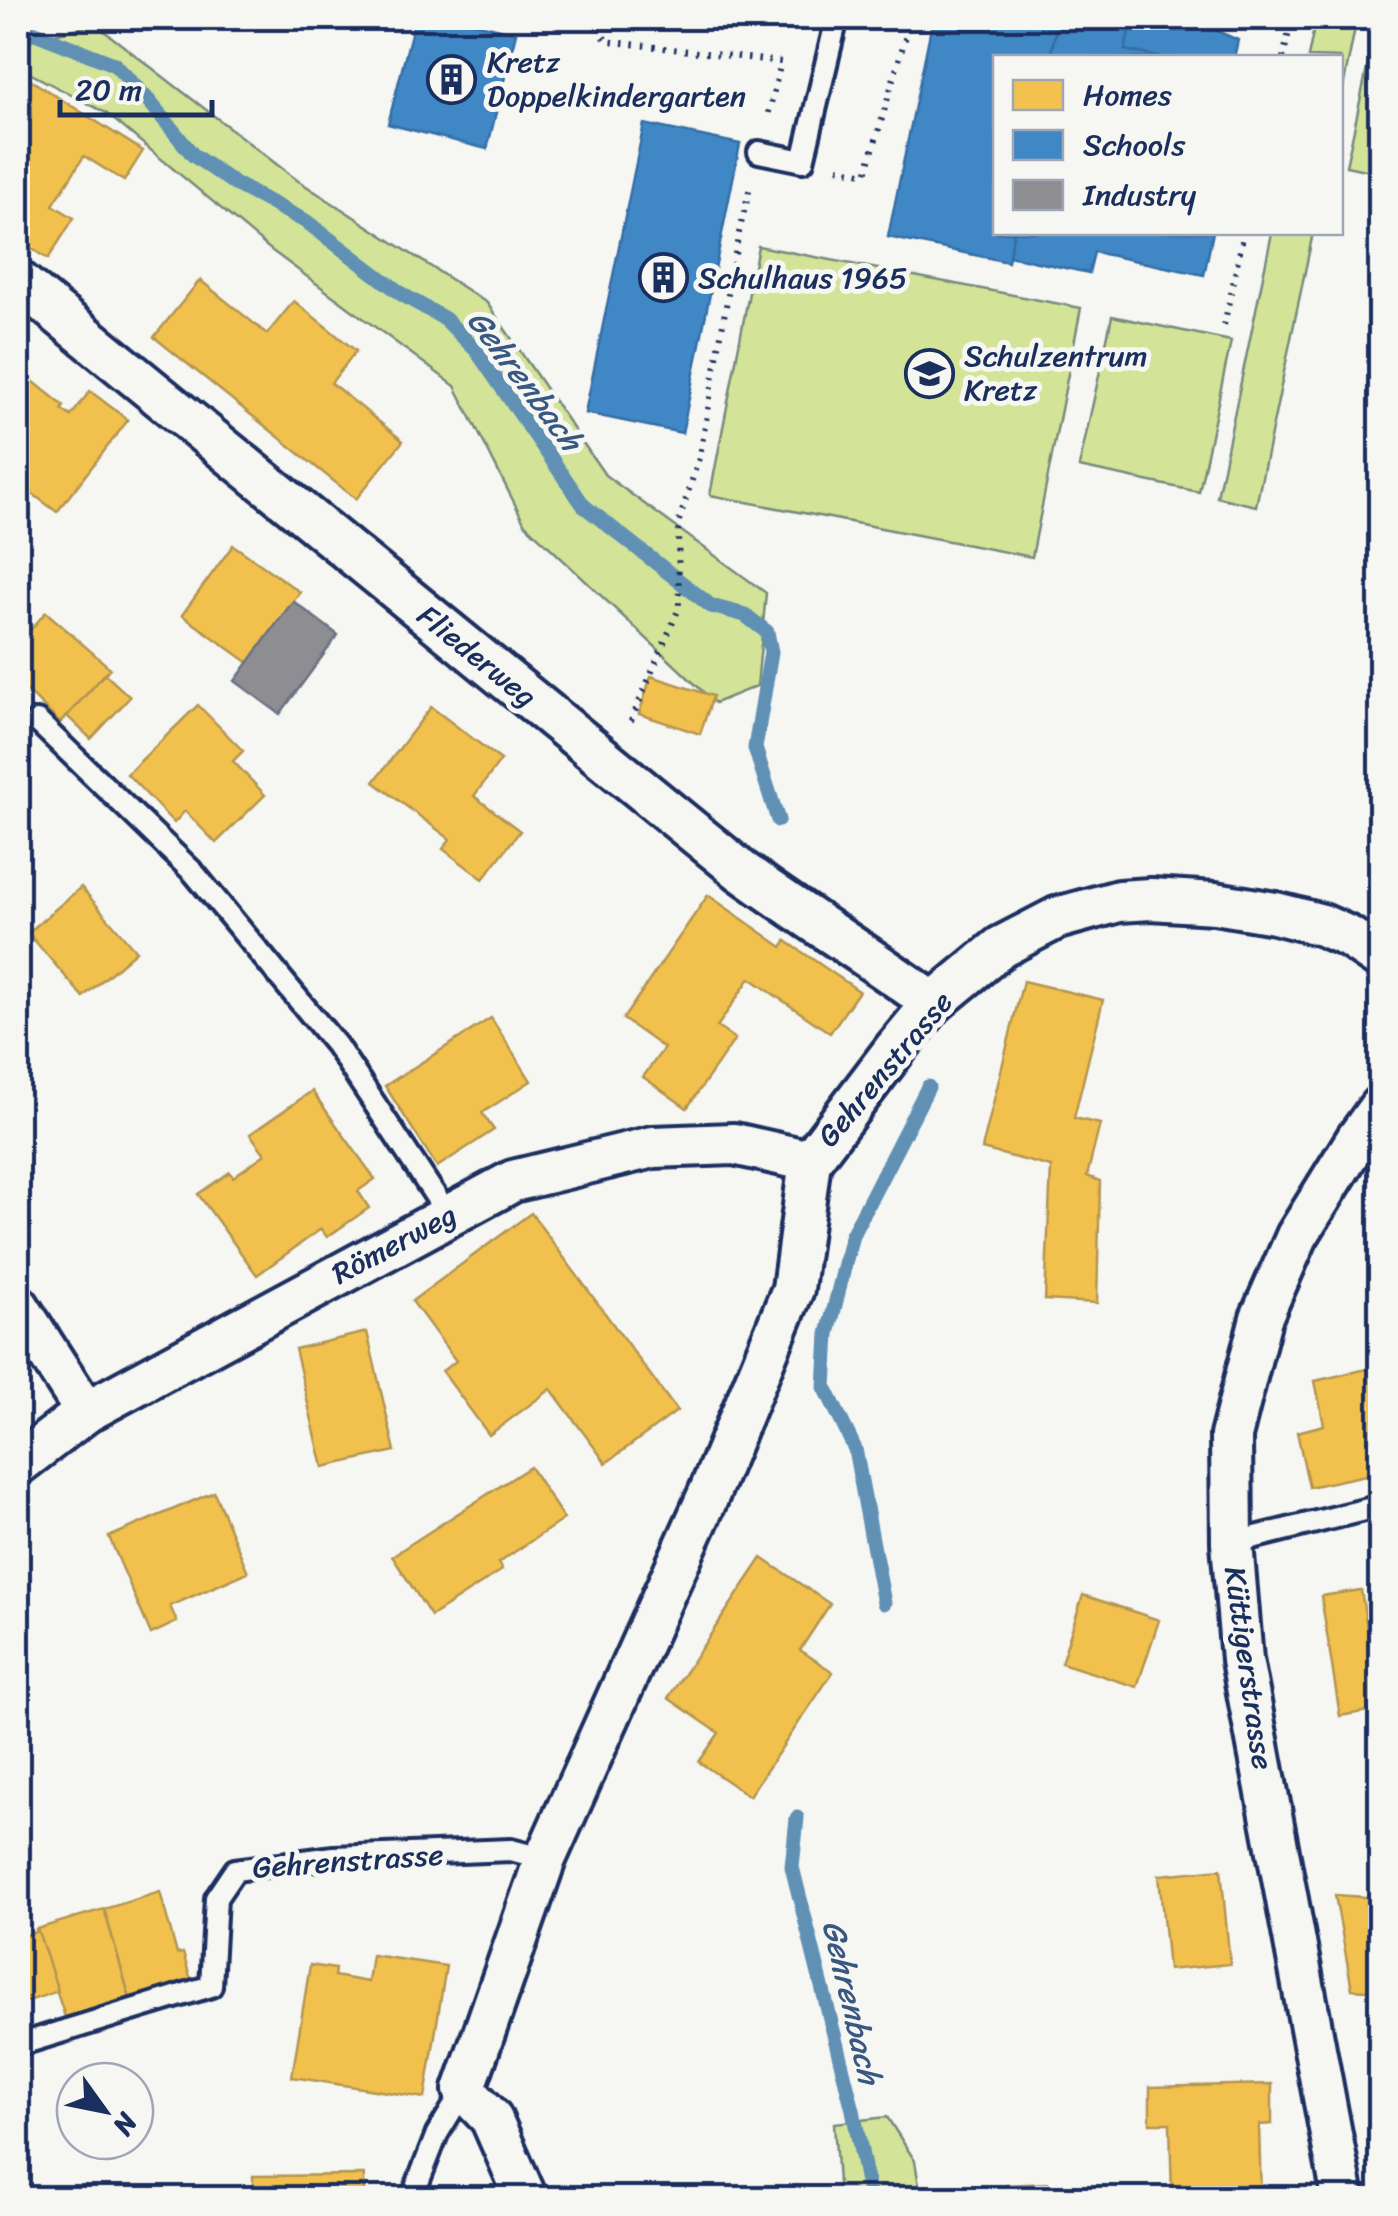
<svg xmlns="http://www.w3.org/2000/svg" width="1398" height="2216" viewBox="0 0 1398 2216" font-family="Sriracha,sans-serif">
  <rect width="100%" height="100%" fill="#f6f6f2"/>
  <filter id="ink" filterUnits="userSpaceOnUse"><feTurbulence type="fractalNoise" baseFrequency=".01" numOctaves="2"/><feDisplacementMap in="SourceGraphic" scale="20" xChannelSelector="R" yChannelSelector="G"/><feConvolveMatrix kernelMatrix="1 2 1 2 8 2 1 2 1" color-interpolation-filters="sRGB"/></filter>
  <g filter="url(#ink)">
    <!-- green -->
    <g fill="#d3e498" stroke="#778a7b" stroke-width="2.5">
      <polygon points="1316,18 1357,18 1341,98 1340,58 1308,57"/>
      <polygon points="1378,18 1380,18 1380,173 1346,166"/>
      <polygon points="95,24 297,180 487,303 605,475 766,593 757,686 715,703 525,524 455,386 271,250 106,113 18,67 18,43"/>
      <polygon points="1272,233 1313,233 1256,506 1217,497"/>
      <polygon points="758,246 1081,308 1032,557 710,495"/>
      <polygon points="1112,316 1231,341 1199,492 1079,467"/>
      <polygon points="887,2117 915,2161 921,2198 839,2198 834,2123"/>
    </g>
    <!-- homes -->
    <g fill="#f2c14e" stroke="#b29553" stroke-width="2.5">
      <polygon points="21,74 143,151 124,181 84,156 53,205 74,218 48,259 18,240 18,80"/>
      <polygon points="200,280 267,334 294,301 356,351 331,383 403,441 356,499 154,337"/>
      <polygon points="29,378 64,406 62,410 71,416 90,391 128,420 57,512 18,483 18,393"/>
      <polygon points="233,545 300,592 249,663 182,615"/>
      <polygon points="46,612 110,668 60,723 18,682 18,644"/>
      <polygon points="105,674 130,697 91,739 67,716"/>
      <polygon points="651,676 713,696 700,734 639,714"/>
      <polygon points="198,705 243,751 233,761 265,795 216,843 185,811 174,823 127,774"/>
      <polygon points="431,707 501,760 474,796 520,831 483,879 443,849 450,839 374,782"/>
      <polygon points="81,887 136,951 83,997 28,933"/>
      <polygon points="708,895 782,947 786,941 859,991 830,1033 750,978 717,1027 735,1039 687,1108 643,1077 664,1048 623,1019"/>
      <polygon points="1023,981 1103,1000 1074,1118 1100,1124 1087,1176 1100,1181 1097,1303 1045,1300 1051,1167 982,1149"/>
      <polygon points="491,1018 531,1081 482,1113 494,1130 437,1167 385,1086"/>
      <polygon points="312,1091 375,1179 358,1191 369,1208 327,1237 321,1229 257,1275 198,1194 230,1172 233,1177 265,1154 250,1134"/>
      <polygon points="531,1213 677,1411 606,1463 551,1389 489,1435 442,1371 456,1361 412,1301"/>
      <polygon points="367,1332 395,1451 323,1467 295,1349"/>
      <polygon points="1380,1366 1380,1472 1309,1487 1297,1432 1324,1425 1315,1381"/>
      <polygon points="530,1467 564,1519 498,1563 502,1570 431,1616 392,1556"/>
      <polygon points="214,1492 248,1572 170,1606 177,1622 151,1634 109,1537"/>
      <polygon points="762,1558 830,1604 800,1650 833,1672 749,1796 699,1762 719,1733 668,1698"/>
      <polygon points="1361,1590 1370,1646 1380,1645 1380,1709 1340,1716 1321,1596"/>
      <polygon points="1083,1595 1159,1620 1137,1687 1061,1663"/>
      <polygon points="1221,1869 1230,1964 1168,1970 1159,1875"/>
      <polygon points="160,1892 177,1954 183,1953 191,1980 130,1999 104,1909"/>
      <polygon points="1335,1895 1380,1898 1380,1991 1352,1989"/>
      <polygon points="104,1909 130,1999 65,2017 36,1929"/>
      <polygon points="38,1931 58,1991 26,2002 18,1974 18,1938"/>
      <polygon points="372,1955 446,1966 425,2098 292,2077 310,1965 335,1969 334,1976 368,1982"/>
      <polygon points="1272,2084 1272,2124 1259,2125 1261,2198 1172,2198 1170,2123 1150,2123 1150,2087"/>
      <polygon points="364,2175 364,2198 253,2198 253,2176"/>
      <polygon points="1048,2183 1049,2198 1007,2198 1007,2185"/>
    </g>
    <!-- schools -->
    <g fill="#3f88c5" stroke="#346da6" stroke-width="2.5">
      <polygon points="415,18 455,18 516,33 487,149 388,124"/>
      <polygon points="933,18 1058,20 1050,58 996,58 996,232 1014,232 1008,262 888,237"/>
      <polygon points="1047,18 1132,18 1125,50 1164,58 1050,58 1058,20"/>
      <polygon points="1132,18 1187,18 1238,40 1234,58 1164,58 1125,50"/>
      <polygon points="644,124 740,144 682,433 585,413"/>
      <polygon points="1014,232 1213,232 1204,275 1094,252 1089,273 1009,256"/>
    </g>
    <!-- industry -->
    <polygon fill="#8d8d92" stroke="#6b7182" stroke-width="2.5" points="293,601 338,635 280,714 235,681"/>
    <g fill="none" stroke-linecap="round" stroke-linejoin="round">
      <!-- stream -->
      <g stroke="#6091b5" stroke-width="15">
        <polyline points="25,29 114,64 149,101 193,155 235,184 307,222 403,295 445,319 476,350 584,506 711,606 745,615 767,632 771,652 755,748 778,820"/>
        <polyline points="884,1603 855,1449 825,1387 828,1334 852,1235 928,1087"/>
        <polyline points="797,1818 792,1867 853,2110 870,2198"/>
      </g>
      <defs>
        <g id="service">
          <polyline points="759,152 803,161 837,18"/>
          <polyline points="37,721 194,873 336,1045 448,1215"/>
          <polyline points="1232,1543 1380,1506"/>
          <polyline points="18,2045 211,1986 216,1898 235,1870 334,1857 511,1850 545,1859"/>
          <polyline points="412,2198 437,2134 464,2090"/>
        </g>
        <g id="minor">
          <path d="M 18,281 L 740,870 C 803,916 870,957 933,1003"/>
          <polyline points="18,1306 86,1412"/>
          <polyline points="18,1464 86,1412 513,1181 653,1147 734,1144 810,1161"/>
          <polyline points="526,2198 491,2118 464,2090 545,1859 708,1496 793,1289 810,1161 895,1049 933,1003 1001,947 1057,918 1119,901 1151,899 1215,903 1275,913 1322,925 1349,937 1380,958"/>
          <polyline points="1343,2198 1242,1660 1232,1543 1231,1436 1261,1318 1297,1236 1357,1139 1380,1107"/>
        </g>
      </defs>
      <!-- service casing -->
      <use href="#service" stroke="#1b2f5e" stroke-width="28"/>
      <!-- minor casing -->
      <use href="#minor" stroke="#1b2f5e" stroke-width="48"/>
      <!-- path -->
      <g stroke="#1b2f5e" stroke-width="6" stroke-dasharray="2.5 8" stroke-linecap="butt">
        <polyline points="594,18 606,41 781,62 768,116"/>
        <polyline points="1283,58 1292,18"/>
        <polyline points="838,168 866,174 911,18"/>
        <polyline points="1224,325 1244,232"/>
        <polyline points="631,721 679,608 678,524 700,455 738,237 750,187"/>
      </g>
      <!-- service -->
      <use href="#service" stroke="#f6f6f2" stroke-width="20"/>
      <!-- minor -->
      <use href="#minor" stroke="#f6f6f2" stroke-width="40"/>
    </g>
  </g>
  <!-- icons -->
  <defs>
    <symbol id="building-ring" viewBox="-11 -11 22 22"><circle r="9.5" fill="#f6f6f2" stroke="#1b2f5e" stroke-width="1.5"/><path d="M-4-6H4V6H1V3H-1V6H-4ZM-2.5-4.3h1.7v1.8h-1.7ZM.8-4.3h1.7v1.8H.8ZM-2.5-1h1.7V.8h-1.7ZM.8-1h1.7V.8H.8Z" fill="#1b2f5e"/></symbol>
    <symbol id="school-ring" viewBox="-11 -11 22 22"><circle r="9.5" fill="#f6f6f2" stroke="#1b2f5e" stroke-width="1.5"/><path d="M0-5L7-2L0 1L-7-2ZM-4 1L0 2.5L4 1V4Q0 6-4 4Z" fill="#1b2f5e"/></symbol>
  </defs>
  <g fill-rule="evenodd">
    <use href="#building-ring" x="424" y="52" width="55" height="55"/>
    <use href="#building-ring" x="636" y="250" width="55" height="55"/>
    <use href="#school-ring" x="902" y="346" width="55" height="55"/>
  </g>
  <g text-anchor="middle" stroke-width="10" stroke-linejoin="round" paint-order="stroke">
    <!-- poi labels -->
    <g font-size="30" fill="#1b2f5e" stroke="#f6f6f2" text-anchor="start">
      <text x="487" y="72">Kretz<tspan x="487" dy="34">Doppelkindergarten</tspan></text>
      <text x="698" y="288">Schulhaus 1965</text>
      <text x="964" y="366">Schulzentrum<tspan x="964" dy="34">Kretz</tspan></text>
    </g>
    <!-- street labels -->
    <g font-size="30" fill="#1b2f5e" stroke="#f6f6f2">
      <text transform="translate(477 656) rotate(39)" y="10">Fliederweg</text>
      <text transform="translate(885 1069) rotate(-50)" y="10">Gehrenstrasse</text>
      <text transform="translate(394 1244) rotate(-28)" y="10">Römerweg</text>
      <text transform="translate(1249 1668) rotate(82)" y="10">Küttigerstrasse</text>
      <text transform="translate(348 1861) rotate(-4)" y="10">Gehrenstrasse</text>
    </g>
    <!-- water labels -->
    <g font-size="32" font-style="italic" fill="#385882" stroke="#f6f6f2">
      <text transform="translate(525 380) rotate(53)" y="11">Gehrenbach</text>
      <text transform="translate(852 2002) rotate(77)" y="11">Gehrenbach</text>
    </g>
  </g>
  <!-- margin -->
  <rect width="1398" height="2216" fill="none" stroke="#f6f6f2" stroke-width="60"/>
  <rect x="30" y="30" width="1338" height="2156" fill="none" stroke="#1b2f5e" stroke-width="4" filter="url(#ink)"/>
  <!-- legend -->
  <rect x="993" y="55" width="350" height="180" fill="#f6f6f2" stroke="#9ea6b7" stroke-width="2.5"/>
  <rect x="1013" y="80" width="50" height="30" fill="#f2c14e" stroke="#9ea6b7" stroke-width="2.5"/>
  <text x="1083" y="105" font-size="30" fill="#1b2f5e">Homes</text>
  <rect x="1013" y="130" width="50" height="30" fill="#3f88c5" stroke="#9ea6b7" stroke-width="2.5"/>
  <text x="1083" y="155" font-size="30" fill="#1b2f5e">Schools</text>
  <rect x="1013" y="180" width="50" height="30" fill="#8d8d92" stroke="#9ea6b7" stroke-width="2.5"/>
  <text x="1083" y="205" font-size="30" fill="#1b2f5e">Industry</text>
  <!-- north arrow -->
  <g transform="translate(105 2111) rotate(123)"><circle r="48" fill="#f6f6f2" stroke="#9ea6b7" stroke-width="2.5"/>
  <path d="M0-8L18 38L0 25L-18 38Z" fill="#1b2f5e"/>
  <text y="-15" font-size="28" font-weight="bold" text-anchor="middle" fill="#1b2f5e">N</text>
  </g>
  <!-- scale -->
  <path d="M60 100v15h152v-15" fill="none" stroke="#1b2f5e" stroke-width="5"/>
  <text x="75" y="100" font-size="30" fill="#1b2f5e" stroke="#f6f6f2" stroke-width="8" paint-order="stroke">20 m</text>
</svg>
